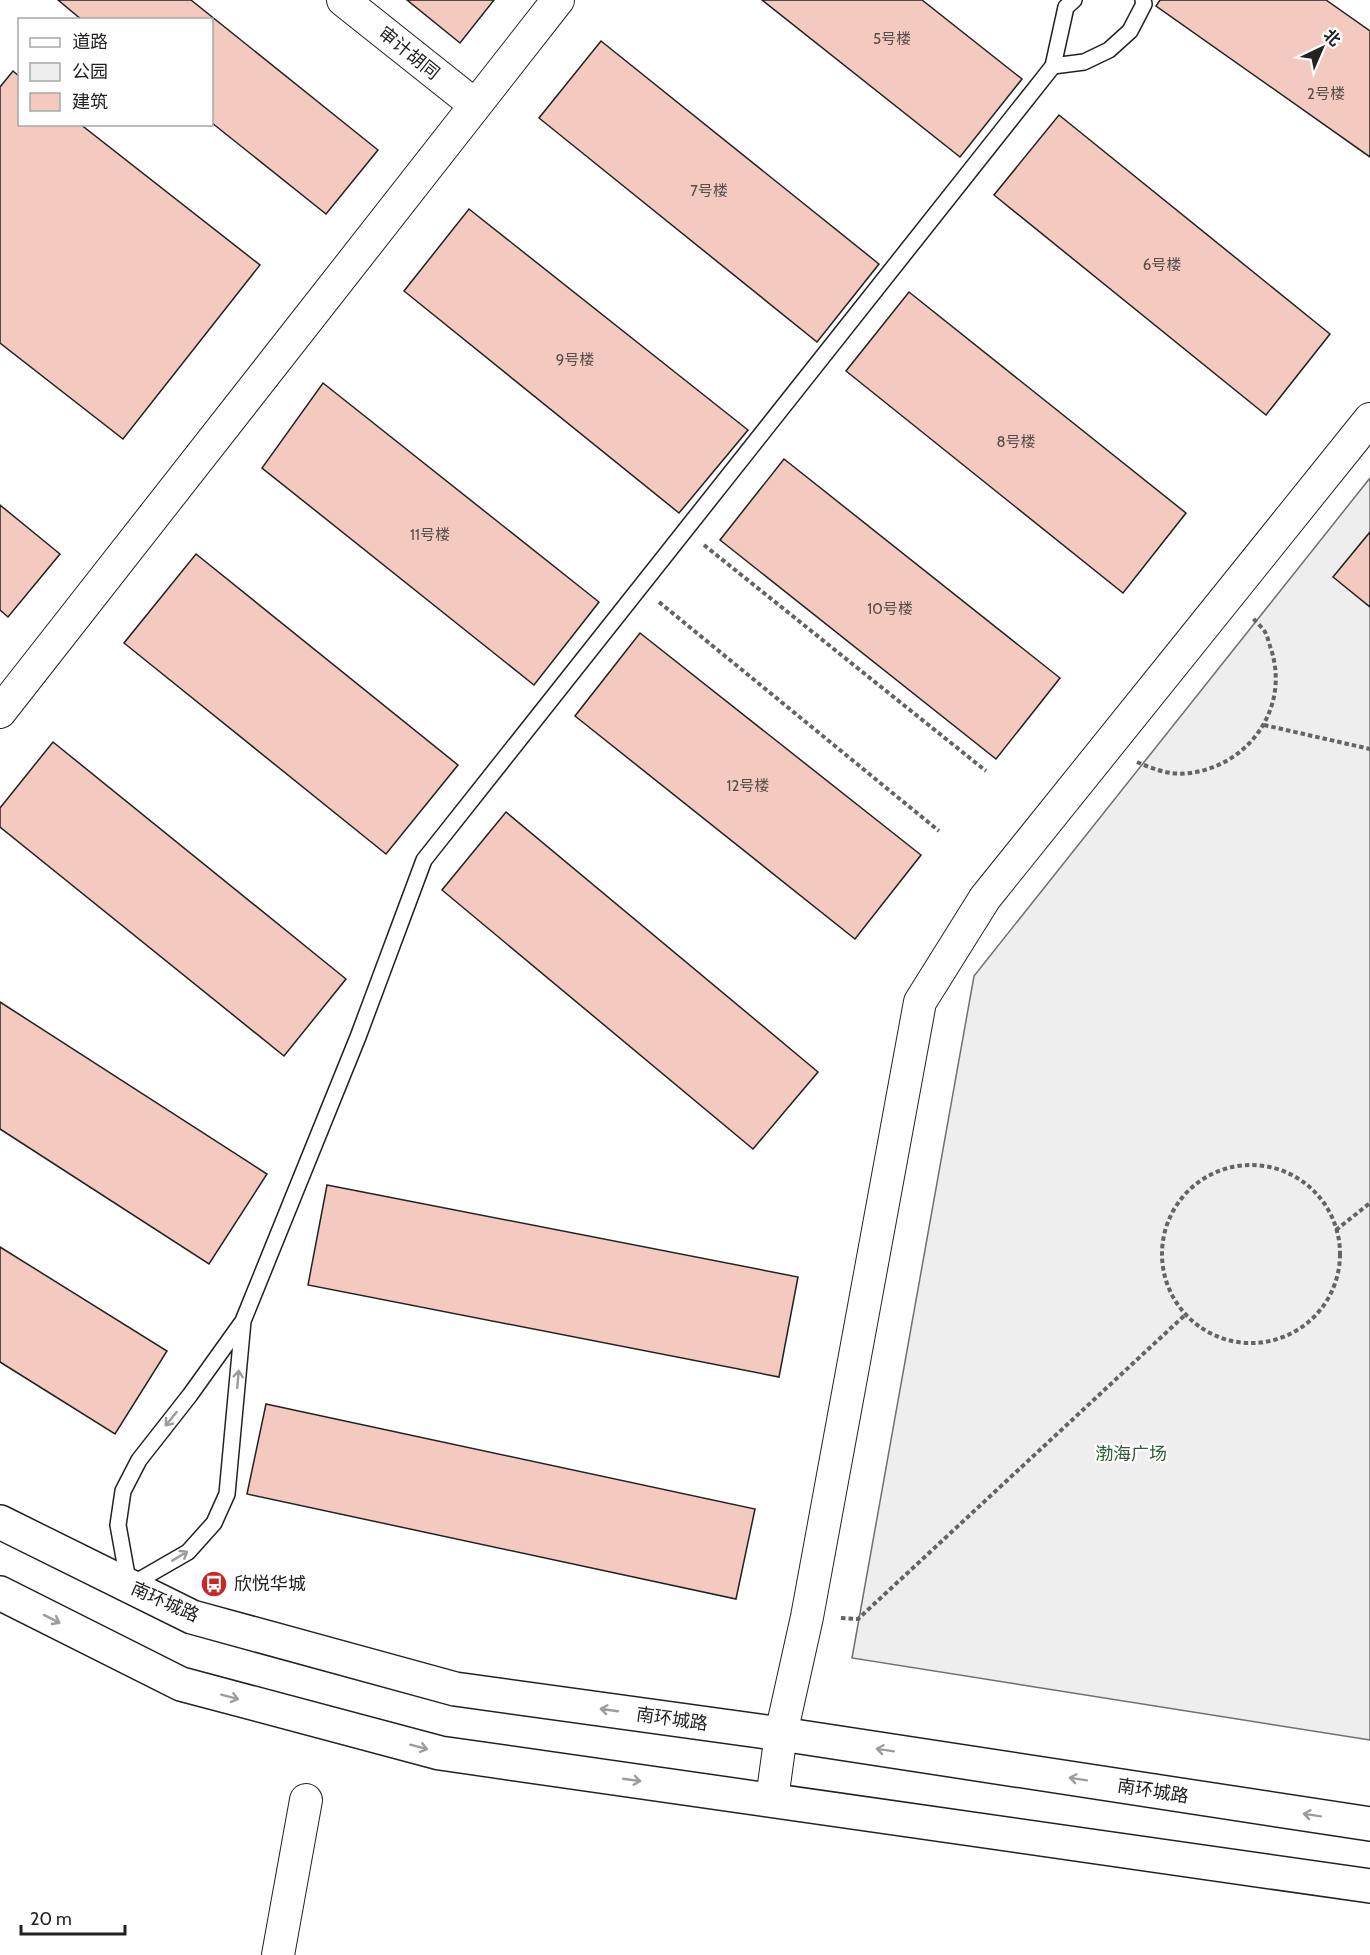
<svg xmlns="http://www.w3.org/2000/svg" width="1370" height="1955" viewBox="0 0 1370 1955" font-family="Cabin,'Noto Sans SC',sans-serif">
  <rect width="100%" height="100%" fill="#fff"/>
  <!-- green -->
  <polygon fill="#eee" stroke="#6f6f6f" stroke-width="1.5" points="1370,478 1370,1740 852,1658 974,976"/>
  <!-- building -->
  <g fill="#f3c9c0" stroke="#222" stroke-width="1.5">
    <polygon points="58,0 191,0 378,150 326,214 212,123 212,20 82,20"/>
    <polygon points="407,0 494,0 460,43"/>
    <polygon points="762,0 922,0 1022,79 960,157"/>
    <polygon points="1160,0 1326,0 1370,31 1370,157 1156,6"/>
    <polygon points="601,41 879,264 817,342 539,118"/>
    <polygon points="13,71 20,77 20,124 80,124 260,265 123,439 0,343 0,87"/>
    <polygon points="1059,115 1330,334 1266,415 994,195"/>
    <polygon points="469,209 748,430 679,513 404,291"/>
    <polygon points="909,292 1186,513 1123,593 846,371"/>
    <polygon points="323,383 599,602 534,685 262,468"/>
    <polygon points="784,459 1060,678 996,759 720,540"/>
    <polygon points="0,505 60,554 8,617 0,610"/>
    <polygon points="1370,532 1370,607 1333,577"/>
    <polygon points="196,554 458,765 386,854 124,643"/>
    <polygon points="640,633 921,855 855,939 575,716"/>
    <polygon points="53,742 346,979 284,1056 0,827 0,808"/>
    <polygon points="506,812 818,1072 753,1149 442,890"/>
    <polygon points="0,1002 267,1174 209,1264 0,1129"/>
    <polygon points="327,1185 798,1277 779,1377 308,1285"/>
    <polygon points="0,1247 167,1351 115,1434 0,1362"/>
    <polygon points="266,1404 755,1509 736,1599 247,1494"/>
  </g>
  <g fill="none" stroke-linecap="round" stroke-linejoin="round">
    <defs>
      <g id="service">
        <polyline points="1074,0 1066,7 1053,66 1084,62 1109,50 1130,31 1144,4 1143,0"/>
        <polyline points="243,1321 227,1494 214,1523 188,1552 129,1586 118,1525 123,1491 139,1460 190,1395 243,1321 358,1037 424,860 1053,66"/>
      </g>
      <g id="minor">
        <polyline points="343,0 475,105"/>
        <polyline points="0,712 558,0"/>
        <polyline points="772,1799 781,1734 807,1617 920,1002 985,898 1370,419"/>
        <polyline points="278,1955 306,1800"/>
      </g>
      <g id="primary">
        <polyline points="0,1522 192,1617 455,1689 781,1734 1370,1824"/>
        <polyline points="0,1593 181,1684 440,1753 1370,1886"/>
      </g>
    </defs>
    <!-- service casing -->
    <use href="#service" stroke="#222" stroke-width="18"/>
    <!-- minor casing -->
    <use href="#minor" stroke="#222" stroke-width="34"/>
    <!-- primary casing -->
    <use href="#primary" stroke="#222" stroke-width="36"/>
    <!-- path -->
    <g stroke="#646464" stroke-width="4" stroke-dasharray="4.5 3" stroke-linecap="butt">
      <polyline points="704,545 986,771"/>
      <polyline points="659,602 939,831"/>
      <polyline points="1264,725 1370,749"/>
      <path d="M 1137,762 C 1153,769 1171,776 1190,773 C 1250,765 1290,707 1271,649 C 1269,644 1268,637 1265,632 C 1262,627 1256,622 1253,618"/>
      <circle cx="1251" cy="1254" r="89"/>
      <polyline points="1336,1230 1370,1203"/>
      <polyline points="841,1618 858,1619 1185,1315"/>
    </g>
    <!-- service -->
    <use href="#service" stroke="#fff" stroke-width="15"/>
    <!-- minor -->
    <use href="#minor" stroke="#fff" stroke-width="32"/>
    <!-- primary -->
    <use href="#primary" stroke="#fff" stroke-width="33"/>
  </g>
  <!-- one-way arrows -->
  <defs><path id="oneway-shaft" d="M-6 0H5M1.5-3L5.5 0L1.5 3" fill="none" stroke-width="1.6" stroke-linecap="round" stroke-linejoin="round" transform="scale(1.5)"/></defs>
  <g stroke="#9c9c9c">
    <use href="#oneway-shaft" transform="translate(238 1379) rotate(-85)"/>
    <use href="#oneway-shaft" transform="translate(171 1419) rotate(129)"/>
    <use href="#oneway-shaft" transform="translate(180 1556) rotate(-31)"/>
    <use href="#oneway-shaft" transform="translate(52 1619) rotate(27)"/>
    <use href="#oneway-shaft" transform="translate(230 1697) rotate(15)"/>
    <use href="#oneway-shaft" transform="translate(609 1710) rotate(-172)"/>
    <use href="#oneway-shaft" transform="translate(419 1747) rotate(15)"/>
    <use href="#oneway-shaft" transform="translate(885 1750) rotate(-171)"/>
    <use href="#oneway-shaft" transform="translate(1078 1779) rotate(-171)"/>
    <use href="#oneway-shaft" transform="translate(632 1780) rotate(8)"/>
    <use href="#oneway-shaft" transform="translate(1312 1815) rotate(-171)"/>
  </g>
  <!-- icons -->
  <defs>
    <symbol id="bus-disc" viewBox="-11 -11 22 22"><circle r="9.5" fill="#c62828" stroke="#fff"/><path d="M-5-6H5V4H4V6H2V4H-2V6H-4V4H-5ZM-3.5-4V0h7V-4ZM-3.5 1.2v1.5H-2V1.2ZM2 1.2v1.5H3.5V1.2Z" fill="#fff"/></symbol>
  </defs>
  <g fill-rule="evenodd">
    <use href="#bus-disc" x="199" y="1569" width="30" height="30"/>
  </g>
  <g text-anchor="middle" stroke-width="4.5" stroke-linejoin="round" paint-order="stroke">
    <!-- number labels -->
    <g font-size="15" fill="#564c4a">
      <text x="892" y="44">5号楼</text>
      <text x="1326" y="99">2号楼</text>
      <text x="709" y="196">7号楼</text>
      <text x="1162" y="270">6号楼</text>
      <text x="575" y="365">9号楼</text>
      <text x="1016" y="447">8号楼</text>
      <text x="430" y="540">11号楼</text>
      <text x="890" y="614">10号楼</text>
      <text x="748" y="791">12号楼</text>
    </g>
    <!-- street labels -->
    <g font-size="18" fill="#222" stroke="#fff">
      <text transform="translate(409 53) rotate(39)" y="6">审计胡同</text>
      <text transform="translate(165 1602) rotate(24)" y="6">南环城路</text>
      <text transform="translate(672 1719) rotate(8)" y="6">南环城路</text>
      <text transform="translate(1153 1791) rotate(9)" y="6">南环城路</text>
    </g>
    <!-- park labels -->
    <g font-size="18" fill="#2f5e38" stroke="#fff">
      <text x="1131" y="1460">渤海广场</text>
    </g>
    <!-- poi labels -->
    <g font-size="18" fill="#222" stroke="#fff" text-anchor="start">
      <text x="234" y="1590">欣悦华城</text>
    </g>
  </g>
  <!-- legend -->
  <rect x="18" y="18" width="195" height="108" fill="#ffffff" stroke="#a7a7a7" stroke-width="1.5"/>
  <rect x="30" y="38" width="30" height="9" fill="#ffffff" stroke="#a7a7a7" stroke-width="1.5"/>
  <text x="72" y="48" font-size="18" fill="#222222">道路</text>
  <rect x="30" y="63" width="30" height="18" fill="#eeeeee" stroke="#a7a7a7" stroke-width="1.5"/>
  <text x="72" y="78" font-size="18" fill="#222222">公园</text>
  <rect x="30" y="93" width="30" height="18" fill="#f3c9c0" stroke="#a7a7a7" stroke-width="1.5"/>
  <text x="72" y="108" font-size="18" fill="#222222">建筑</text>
  <!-- north arrow -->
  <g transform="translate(1322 48) rotate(44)" stroke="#ffffff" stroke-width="4.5" paint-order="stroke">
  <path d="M0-4.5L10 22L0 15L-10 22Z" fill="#222222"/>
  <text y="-9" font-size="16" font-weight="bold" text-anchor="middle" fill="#222222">北</text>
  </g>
  <!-- scale -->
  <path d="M21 1925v9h104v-9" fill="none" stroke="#222222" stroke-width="3"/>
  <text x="30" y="1925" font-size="18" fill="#222222" stroke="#ffffff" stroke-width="4.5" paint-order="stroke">20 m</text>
</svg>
